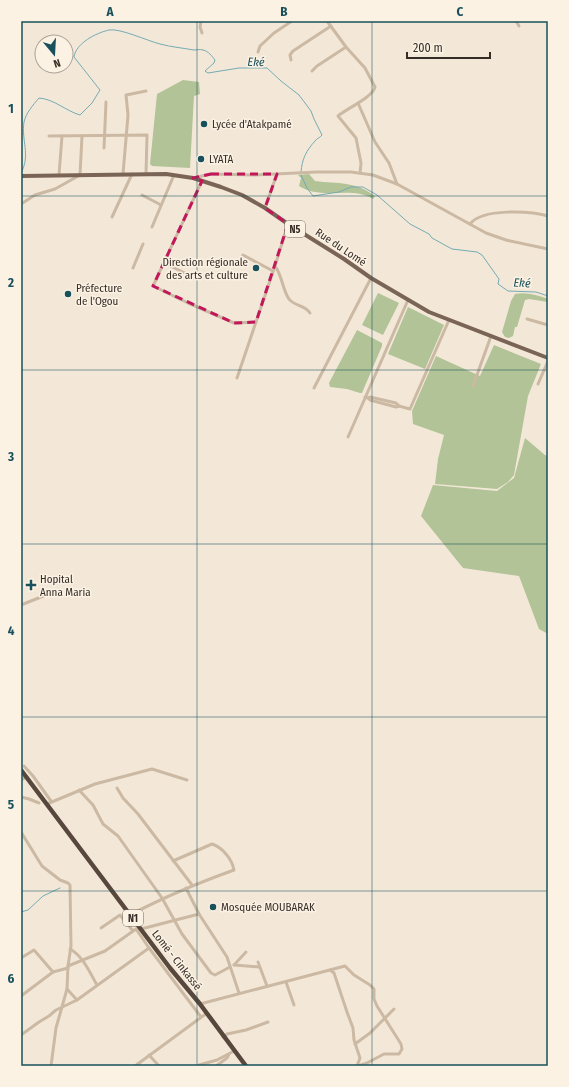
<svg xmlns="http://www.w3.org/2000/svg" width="569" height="1087" viewBox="0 0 569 1087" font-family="'Fira Sans Condensed',sans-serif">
  <rect width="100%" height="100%" fill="#f3e8d8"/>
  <!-- green -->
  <g fill="#b1c397">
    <polygon points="183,80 199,82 200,94 194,96 190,168 152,166 150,164 157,94"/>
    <path d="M 309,174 L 315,181 C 339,184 355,181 375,196 L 373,199 C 352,185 322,201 299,186 L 301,178 L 298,175 Z"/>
    <polygon points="378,293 399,303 383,335 362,325"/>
    <path d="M 515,294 C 527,292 537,295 548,299 L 548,302 L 529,299 L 525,300 L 517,327 L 515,327 L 513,336 L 509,338 L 505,337 L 502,332 L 511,301 Z"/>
    <polygon points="408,307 444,325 425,369 388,354"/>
    <polygon points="357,330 382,343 382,346 362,393 360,393 347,389 330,387 329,383"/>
    <polygon points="494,345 541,364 528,396 514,475 508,482 497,489 435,484 438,459 444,435 413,424 412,411 436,356 480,376"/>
    <polygon points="525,438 545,455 548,456 548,634 539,629 519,576 463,568 421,516 433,485 497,491 514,478"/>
  </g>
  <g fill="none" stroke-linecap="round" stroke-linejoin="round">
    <!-- stream -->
    <g stroke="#74abb3" stroke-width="1">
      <path d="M 21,173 C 31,155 21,140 24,122 C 26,113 33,105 39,98 C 54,99 66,111 80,115 L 92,103 L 100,90 L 74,57 C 76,43 96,33 109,30 C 120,28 148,41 160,44 C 171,47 183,48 194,50 C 197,50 200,49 203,50 C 208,51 212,56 215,60 L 214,63 L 205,71 L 208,73 L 239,68 L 267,68 L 281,81 L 299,95 L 311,111 L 314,119 L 322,135 C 320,138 317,138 315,141 C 306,151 302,159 301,172"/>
      <polyline points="301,175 307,188 313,196 339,192 351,187 363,187 377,195 410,224 429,234 432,238 452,249 477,252 482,255 499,279 498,284 508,291 536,292 548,296"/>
      <polyline points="21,912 28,910 43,896 60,888"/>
    </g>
    <!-- minor -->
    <g stroke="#ccb9a3" stroke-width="3">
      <polyline points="201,21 200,27 202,33"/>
      <path d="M 327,21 L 346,47 L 365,68 L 375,87 C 373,97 346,109 338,116 L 356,138 L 361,163 L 360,173"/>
      <polyline points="516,21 519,26"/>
      <polyline points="258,52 260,46 274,33 292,21"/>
      <polyline points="291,60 290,55 293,51 331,26"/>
      <polyline points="312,71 317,66 346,47"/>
      <polyline points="358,103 375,142 389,163 397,184"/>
      <polyline points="49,136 147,135 146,174"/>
      <polyline points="104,148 106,102"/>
      <polyline points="123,174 128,115 126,95 146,91"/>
      <polyline points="59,175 62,136"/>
      <polyline points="193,178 211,174 254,175 317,172 351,172 373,175 397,184 486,233 506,240 548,249"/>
      <polyline points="202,181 153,286 188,303 234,323 256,322"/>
      <polyline points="142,195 161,205"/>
      <polyline points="21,204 35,195 55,189 80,175 82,136"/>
      <polyline points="265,208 277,174"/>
      <polyline points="112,217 132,174"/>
      <path d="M 470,224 C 482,208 531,211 548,216"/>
      <polyline points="152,227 174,175"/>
      <polyline points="243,255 273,271"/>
      <polyline points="164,263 191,276"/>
      <path d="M 275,266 C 282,275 283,291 289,299 C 294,306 305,305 310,313"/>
      <polyline points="133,268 143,244"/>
      <polyline points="527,319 548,325"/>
      <polyline points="237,378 275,266 288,224"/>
      <polyline points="538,384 548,361"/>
      <polyline points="473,386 491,336"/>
      <polyline points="314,388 371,278"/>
      <polyline points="365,397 368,398 370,397 396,403 399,406 410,409 449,320"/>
      <polyline points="368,398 370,400 396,407 399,406"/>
      <polyline points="348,437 408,300"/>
      <polyline points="21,605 46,595"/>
      <polyline points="24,766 33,776 51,801"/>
      <polyline points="21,780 27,777"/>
      <polyline points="117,788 123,798 138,814 192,885"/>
      <polyline points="79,790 93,805 103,824 118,836 162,898 182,934 211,973 215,975 230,967"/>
      <polyline points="21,797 29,799 39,803"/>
      <polyline points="47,804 95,784 152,769 187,780"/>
      <polyline points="21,832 42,866 60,880 68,883 70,885 71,946 68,966 67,989 56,1028 51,1066"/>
      <polyline points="186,888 199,914 227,957 239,993"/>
      <path d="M 130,915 C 164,897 198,883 234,870 C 232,859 222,847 212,844 L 173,861"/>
      <polyline points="101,928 120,915 133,931"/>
      <polyline points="136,929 149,948 201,1017"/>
      <polyline points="141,929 199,914"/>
      <path d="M 70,949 C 83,956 90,973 97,985"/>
      <polyline points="21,958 34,950 53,972"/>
      <polyline points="258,962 267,986"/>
      <polyline points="234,965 259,967"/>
      <polyline points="234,965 246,952"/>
      <polyline points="68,966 105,951 136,929"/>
      <polyline points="330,970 334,973 347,1012 353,1028 354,1040 360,1058 357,1066"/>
      <polyline points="286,982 294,1005"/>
      <polyline points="67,989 77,1000"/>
      <polyline points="21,996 53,972 68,968"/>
      <polyline points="200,1004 345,966 354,975 370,985 374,989 374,999 377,1006 401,1044 402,1049 399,1054 384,1054 367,1063 358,1066"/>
      <polyline points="21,1035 39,1022 49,1016 56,1010 77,1000 149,948"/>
      <polyline points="223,1037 227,1034 246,1030 268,1022"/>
      <polyline points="355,1044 370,1033 394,1009"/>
      <polyline points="149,1055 159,1066"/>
      <polyline points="199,1065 217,1060 234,1051"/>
      <polyline points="135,1066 207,1013"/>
      <polyline points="216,1066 227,1058 229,1054"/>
    </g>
    <!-- major -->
    <polyline stroke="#7a6455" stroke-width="4" points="21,176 166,174 193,178 221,187 242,195 265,208 288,224 344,259 371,278 429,312 548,358"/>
    <!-- highway -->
    <polyline stroke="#58473c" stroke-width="4.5" points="21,770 170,968 200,1004 246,1066"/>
  </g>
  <!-- marked area -->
  <path fill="none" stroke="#c2185b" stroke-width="3" stroke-dasharray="8 5" stroke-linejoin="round" d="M 211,174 L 277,174 L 265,208 L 288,224 L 256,322 L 234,323 L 153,286 L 202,181 L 193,178 Z"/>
  <!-- grid -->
  <path fill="none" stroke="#18515b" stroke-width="1" stroke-opacity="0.55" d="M 197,21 L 197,1066M 372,21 L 372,1066M 21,196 L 548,196M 21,370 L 548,370M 21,544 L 548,544M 21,717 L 548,717M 21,891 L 548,891"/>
  <!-- markers -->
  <g fill="#18515b" stroke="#fbf2e4" stroke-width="1.5">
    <circle cx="204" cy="124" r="4"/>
    <circle cx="201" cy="159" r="4"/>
    <circle cx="256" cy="268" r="4"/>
    <circle cx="68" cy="294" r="4"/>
    <path d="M29 579h4v4h4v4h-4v4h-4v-4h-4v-4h4z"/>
    <circle cx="213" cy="907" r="4"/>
  </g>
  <g text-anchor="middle" stroke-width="3" stroke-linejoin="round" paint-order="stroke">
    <!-- shield labels -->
    <g fill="#fbf2e4" stroke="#71675f" stroke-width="1">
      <rect x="285" y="221" width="20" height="16" rx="3"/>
      <rect x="123" y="910" width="20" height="16" rx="3"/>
    </g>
    <g font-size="10" font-weight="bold" fill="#362c26">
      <text x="295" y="233">N5</text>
      <text x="133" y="922">N1</text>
    </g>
    <!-- poi labels -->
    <g font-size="11" fill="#362c26" stroke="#fbf2e4" text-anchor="start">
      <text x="212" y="128">Lycée d'Atakpamé</text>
      <text x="209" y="163">LYATA</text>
      <text x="248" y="266" text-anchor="end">Direction régionale<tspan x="248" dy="13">des arts et culture</tspan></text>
      <text x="76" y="292">Préfecture<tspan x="76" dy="13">de l'Ogou</tspan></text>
      <text x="40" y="583">Hopital<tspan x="40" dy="13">Anna Maria</tspan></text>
      <text x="221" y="911">Mosquée MOUBARAK</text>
    </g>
    <!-- street labels -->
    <g font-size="11" fill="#362c26" stroke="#fbf2e4">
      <text transform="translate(341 247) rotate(34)" y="4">Rue du Lomé</text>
      <text transform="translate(177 960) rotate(52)" y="4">Lomé - Cinkassé</text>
    </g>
    <!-- water labels -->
    <g font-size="12" font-style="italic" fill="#18515b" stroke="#fbf2e4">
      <text transform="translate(256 62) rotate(2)" y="4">Eké</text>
      <text transform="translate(522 283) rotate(3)" y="4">Eké</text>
    </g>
  </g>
  <!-- border -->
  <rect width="569" height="1087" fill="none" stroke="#fbf2e4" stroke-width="44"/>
  <!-- north arrow -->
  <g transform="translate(54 54) rotate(162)"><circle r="19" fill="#fbf2e4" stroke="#aca398"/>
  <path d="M0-3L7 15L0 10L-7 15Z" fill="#18515b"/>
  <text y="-6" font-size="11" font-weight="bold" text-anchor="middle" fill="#362c26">N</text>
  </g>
  <!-- scale -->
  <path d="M407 52v6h83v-6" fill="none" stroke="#362c26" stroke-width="2"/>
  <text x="413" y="52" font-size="12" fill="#362c26" stroke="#fbf2e4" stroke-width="3" paint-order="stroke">200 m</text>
  <rect x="22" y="22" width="525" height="1043" fill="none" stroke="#18515b" stroke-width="1.5"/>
  <g font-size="13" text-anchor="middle" font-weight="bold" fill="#18515b">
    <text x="110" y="16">A</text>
    <text x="284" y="16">B</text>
    <text x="460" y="16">C</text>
    <text x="11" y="113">1</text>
    <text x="11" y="287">2</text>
    <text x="11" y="461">3</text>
    <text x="11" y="635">4</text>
    <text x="11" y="809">5</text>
    <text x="11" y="983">6</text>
  </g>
</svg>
